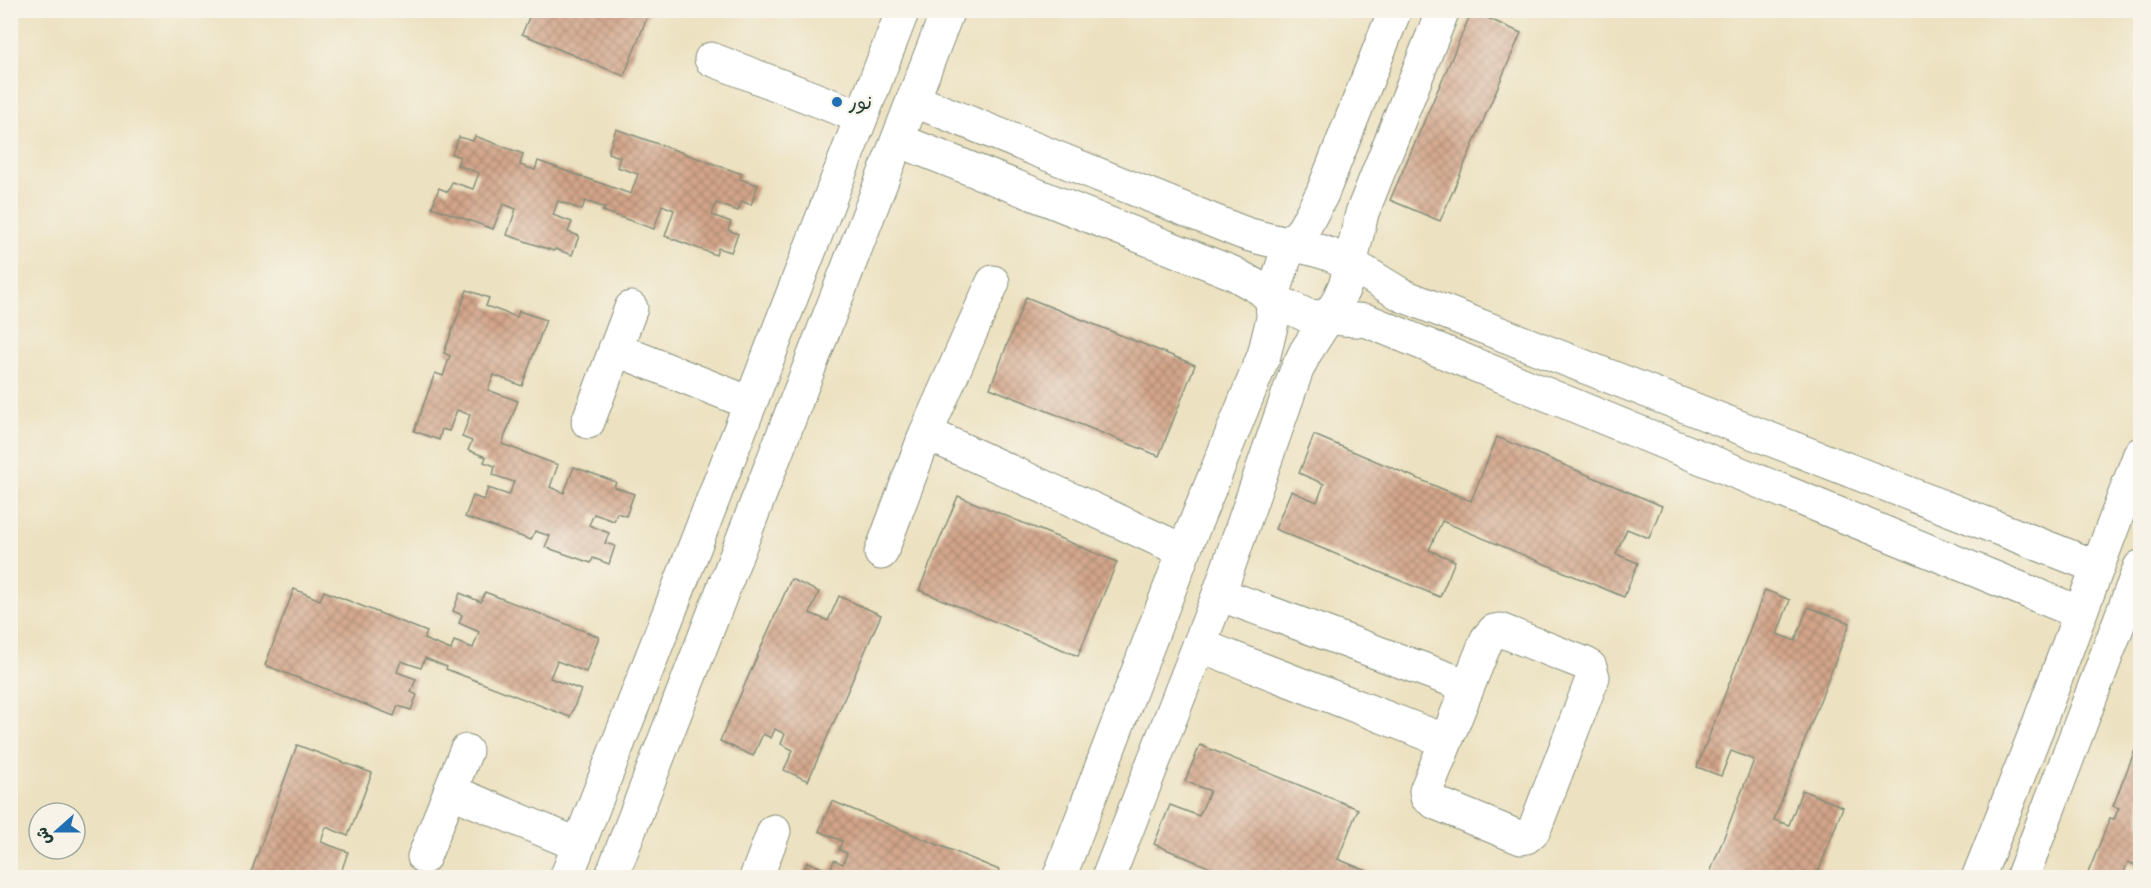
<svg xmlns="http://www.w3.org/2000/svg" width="2151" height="888" viewBox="0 0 2151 888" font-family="Kalam,'Playpen Sans Arabic',sans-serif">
  <defs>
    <pattern id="building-cross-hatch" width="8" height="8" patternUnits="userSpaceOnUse" patternTransform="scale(1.5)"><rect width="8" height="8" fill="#d3a58a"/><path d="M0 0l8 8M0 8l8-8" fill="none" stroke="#ab8872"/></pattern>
  </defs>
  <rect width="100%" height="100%" fill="#f7f3e8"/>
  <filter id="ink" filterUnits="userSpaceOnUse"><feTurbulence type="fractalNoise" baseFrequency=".0167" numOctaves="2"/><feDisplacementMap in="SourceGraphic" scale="12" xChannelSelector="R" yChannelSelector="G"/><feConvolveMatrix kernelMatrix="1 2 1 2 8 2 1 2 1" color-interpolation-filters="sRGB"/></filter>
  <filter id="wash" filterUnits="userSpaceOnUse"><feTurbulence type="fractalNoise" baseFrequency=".008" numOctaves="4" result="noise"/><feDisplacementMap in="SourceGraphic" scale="24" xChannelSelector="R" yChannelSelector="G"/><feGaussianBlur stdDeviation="1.35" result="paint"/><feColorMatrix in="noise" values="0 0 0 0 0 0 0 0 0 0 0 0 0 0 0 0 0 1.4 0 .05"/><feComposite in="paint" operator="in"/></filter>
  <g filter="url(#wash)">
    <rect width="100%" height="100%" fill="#ece1c0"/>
    <g id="blocks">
      <!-- building -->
      <g fill="url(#building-cross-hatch)">
        <polygon points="532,10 650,10 624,76 522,34"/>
        <polygon points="1472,11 1521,33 1440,221 1390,200"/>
        <polygon points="616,129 742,174 740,179 758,185 751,205 742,201 738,211 716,203 712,215 731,222 728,230 738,234 731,252 718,248 716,255 665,236 674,210 662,205 654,229 603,211 605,208 585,201 582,210 558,201 553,215 572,222 568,232 579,236 572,255 555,249 554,251 507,235 516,209 503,204 493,229 432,207 439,188 448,192 452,182 473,189 479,173 457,165 460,157 452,154 459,137 473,141 475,136 523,154 520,165 535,170 538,161 631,194 638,174 617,167 620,157 608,153"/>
        <polygon points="467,290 489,298 486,306 517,317 519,311 546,320 522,386 494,375 488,390 518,401 502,444 558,465 550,487 564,493 574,467 616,482 614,487 634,494 626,516 617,513 614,521 594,514 589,525 609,533 605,543 615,546 609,564 593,558 591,563 545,547 550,536 535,531 531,540 465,517 473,496 484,500 488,488 509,495 514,482 493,475 495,466 484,462 486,457 468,450 472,441 462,437 470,415 457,410 449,431 442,429 439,440 414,431 435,373 443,376 450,356 444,353"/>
        <polygon points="1026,297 1195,365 1159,456 990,388"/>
        <polygon points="1314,435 1471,501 1497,437 1662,506 1649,538 1627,529 1616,554 1638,563 1624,597 1442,521 1429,550 1455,561 1440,597 1275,529 1291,491 1317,502 1324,484 1299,473"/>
        <polygon points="958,496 1117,562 1078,656 919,590"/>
        <polygon points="791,579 819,592 810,613 828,621 839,596 881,615 808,781 784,770 793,750 781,744 785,734 775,729 771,738 763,734 753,756 720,741"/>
        <polygon points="294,589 320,600 324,591 427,632 424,639 451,650 454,641 473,648 479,632 459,623 462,615 453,611 460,593 481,602 485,592 599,637 586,672 557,661 550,678 581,690 570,717 446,669 447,667 425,658 421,668 401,661 397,672 416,679 411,692 417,695 411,710 398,706 394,716 265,665"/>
        <polygon points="1765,590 1790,600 1777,634 1795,641 1808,607 1850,623 1774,820 1789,825 1802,790 1843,807 1816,878 1708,878 1754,760 1731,751 1721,776 1697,767"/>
        <polygon points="297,745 372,773 348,836 326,827 321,842 348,852 339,878 249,878"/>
        <polygon points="1200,745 1358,809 1338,859 1383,878 1234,878 1154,844 1170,805 1199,816 1210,791 1185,781"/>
        <polygon points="2137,745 2140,747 2140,867 2128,862 2122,878 2086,878 2110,818 2114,819 2119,808 2113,806"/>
        <polygon points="832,801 999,870 996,878 801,878 807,862 830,871 834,860 843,864 847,853 839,850 842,841 819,831"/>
      </g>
    </g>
  </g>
  <g filter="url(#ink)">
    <use href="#blocks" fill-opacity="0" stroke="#868f7a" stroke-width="1.5"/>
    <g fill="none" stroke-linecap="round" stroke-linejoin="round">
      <defs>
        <g id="minor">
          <polyline points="711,59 861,117"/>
          <path d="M 913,100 L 1241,232 C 1271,243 1302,244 1331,255 C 1357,265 1380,283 1404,296 L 2097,567"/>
          <polyline points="898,140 1233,273 1261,289 1272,299 1308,316 1368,321 2080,613"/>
          <polyline points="615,349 750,403"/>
          <polyline points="588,422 631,308"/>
          <polyline points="926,433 1184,551"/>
          <polyline points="881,553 926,433 993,282"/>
          <polyline points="1219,594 1468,686"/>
          <polygon points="1500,630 1586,664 1590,667 1593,677 1534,830 1526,837 1521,838 1436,803 1427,797 1426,791 1487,639 1494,631"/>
          <polyline points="1199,645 1446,741"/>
          <polyline points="450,791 579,845"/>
          <polyline points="424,857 466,751"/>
          <polyline points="566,878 903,10"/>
          <polyline points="611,878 948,10"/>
          <polyline points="756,878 774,831"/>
          <polyline points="1059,878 1184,551 1264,355 1273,318 1272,299 1284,261 1292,243 1304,228 1322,194 1395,10"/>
          <polyline points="1108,878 1219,594 1296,372 1305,353 1337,303 1346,283 1362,213 1443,10"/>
          <polyline points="1978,878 2038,726 2140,454"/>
          <polyline points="2022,878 2140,567"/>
        </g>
      </defs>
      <!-- minor casing -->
      <use href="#minor" stroke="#868f7a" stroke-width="35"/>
      <!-- minor -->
      <use href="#minor" stroke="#fff" stroke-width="33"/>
    </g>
  </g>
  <!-- markers -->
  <circle fill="#1f6fb2" stroke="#f7f3e8" stroke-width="2" cx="837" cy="102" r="6"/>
  <g text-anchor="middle" stroke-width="4.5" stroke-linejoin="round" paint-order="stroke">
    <!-- poi labels -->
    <g font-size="20" fill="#1f3d34" stroke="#f7f3e8" text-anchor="start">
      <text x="849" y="109">نور</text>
    </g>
  </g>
  <!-- margin -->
  <rect width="2151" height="888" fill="none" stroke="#f7f3e8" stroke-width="36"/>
  <!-- north arrow -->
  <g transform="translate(57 831) rotate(249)"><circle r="28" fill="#f7f3e8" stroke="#a1aaa0" stroke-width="1.5"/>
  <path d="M0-4.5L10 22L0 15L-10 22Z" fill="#1f6fb2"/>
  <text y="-9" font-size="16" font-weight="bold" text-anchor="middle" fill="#1f3d34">ش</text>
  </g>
</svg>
